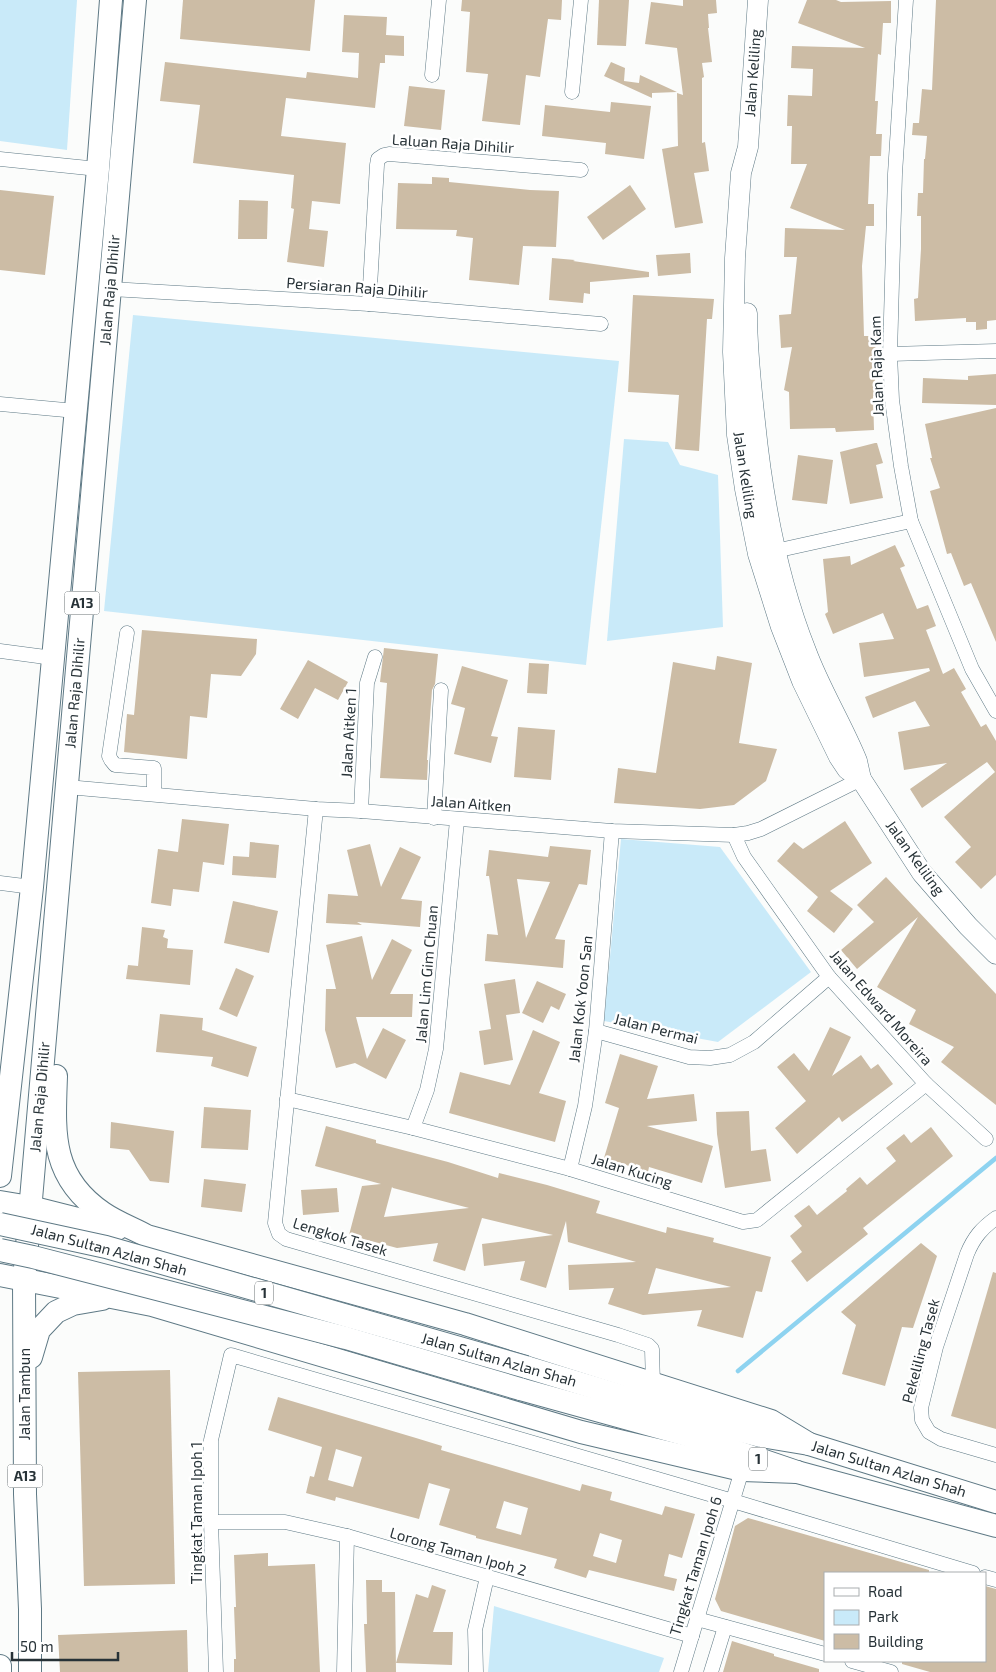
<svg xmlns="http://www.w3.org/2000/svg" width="996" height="1672" viewBox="0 0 996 1672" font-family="'Exo 2',sans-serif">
  <rect width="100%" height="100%" fill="#fbfcfb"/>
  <!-- green -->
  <g fill="#c9eaf9">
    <polygon points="0,0 77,0 67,150 0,141"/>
    <polygon points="133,315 619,361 586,665 104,611"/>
    <polygon points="624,439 668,442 680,465 718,475 723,627 607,641"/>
    <polygon points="621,839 720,847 811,972 718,1042 604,1021"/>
    <polygon points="494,1606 664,1658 659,1672 488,1672"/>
  </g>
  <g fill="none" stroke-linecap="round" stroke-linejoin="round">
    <!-- stream -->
    <polyline stroke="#8ed3f0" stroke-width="4.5" points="738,1371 996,1158"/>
  </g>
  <!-- building -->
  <g fill="#ccbca5" fill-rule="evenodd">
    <polygon points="183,0 315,0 310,51 180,39"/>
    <polygon points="462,0 562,0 561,20 548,19 540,77 526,75 520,125 482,121 488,74 466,72 470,12 461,11"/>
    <polygon points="599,0 629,0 626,46 597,45"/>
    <polygon points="683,0 716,0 717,13 708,14 709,28 708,28 712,62 702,63 704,77 702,78 702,143 705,142 709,171 694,173 703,223 675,228 662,149 678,146 677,93 683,95 677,48 645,44 651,2 683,6"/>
    <polygon points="807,0 836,0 841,2 891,1 891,23 883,23 881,55 878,54 875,101 878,101 876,134 882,134 881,156 870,156 868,204 874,204 874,226 866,226 862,266 864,336 875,336 876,360 874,360 876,396 873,396 874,430 836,432 835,428 790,429 789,392 784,390 792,347 781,348 779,315 791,314 797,257 784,257 785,228 845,230 790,208 807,164 791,164 792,126 787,126 788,95 812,96 813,69 791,68 792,46 865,48 798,23"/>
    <polygon points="936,0 996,0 996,320 987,321 987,329 976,330 976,322 966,322 966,318 915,321 914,299 918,298 921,249 921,216 917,216 918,193 923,193 924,159 925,159 927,136 912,135 913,123 919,123 922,89 932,90"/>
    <polygon points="344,15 387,17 386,35 404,36 404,56 385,55 385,63 380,63 375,108 286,98 281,136 346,143 340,204 312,201 309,229 328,231 324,267 287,262 294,209 291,208 294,175 193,163 200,105 160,101 165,62 306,78 307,72 358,78 359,53 342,52"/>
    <polygon points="611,62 625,68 624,81 639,83 640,75 677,92 652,93 652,98 604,76"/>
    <polygon points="409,86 445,90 441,130 404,126"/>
    <polygon points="611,102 651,106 644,159 605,154 606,143 542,136 545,105 610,112"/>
    <polygon points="432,177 449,178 449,182 530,190 559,191 556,247 523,246 519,285 469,280 473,238 456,236 457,230 396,229 398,183 432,184"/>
    <polygon points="630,185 646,209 603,240 587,217"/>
    <polygon points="0,190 54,196 45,275 0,270"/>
    <polygon points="239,200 268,201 267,239 238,239"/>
    <polygon points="690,253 691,273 658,276 656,255"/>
    <polygon points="552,258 575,260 573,261 649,272 649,277 590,282 590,294 584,293 583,303 549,300"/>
    <polygon points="633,295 714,299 712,319 707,319 699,451 675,449 679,395 628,392"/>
    <polygon points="996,374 996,405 922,403 923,378 968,380 968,376"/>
    <polygon points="996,408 996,642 971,583 964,586 951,553 947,554 930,491 940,488 930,458 932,458 925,424"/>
    <polygon points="875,443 877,443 883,463 876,465 883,498 850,504 840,452"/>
    <polygon points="798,455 833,460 827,504 792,500"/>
    <polygon points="895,545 905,566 900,568 917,609 928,605 936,626 926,630 943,674 954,668 966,689 961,692 981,727 986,724 996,741 996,875 981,889 955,862 971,847 944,817 995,772 987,762 922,808 910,789 947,763 904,770 898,732 930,726 915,701 873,718 865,697 930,671 929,668 864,677 859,643 894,639 883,613 833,634 825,614 828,612 823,559 850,556 851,565"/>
    <polygon points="142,630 257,639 256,654 241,676 211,674 207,718 190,716 187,759 124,752 127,714 134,715"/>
    <polygon points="384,648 438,654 435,684 432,690 427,760 428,760 427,780 380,778 387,683 380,682"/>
    <polygon points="717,656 752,663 739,743 777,749 766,781 734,805 700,809 614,803 618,768 656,773 673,662 715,670"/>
    <polygon points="308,660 348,682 338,700 315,688 298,719 280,709"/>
    <polygon points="529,663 549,664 547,694 527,693"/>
    <polygon points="462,666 508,680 491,736 498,737 491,763 454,754 465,708 451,704"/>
    <polygon points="518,727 555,730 551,780 514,777"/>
    <polygon points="182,819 229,824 224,865 203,862 199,892 173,889 171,906 151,903 158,849 178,852"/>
    <polygon points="845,821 872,863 830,891 853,909 834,933 807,911 818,897 777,861 794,842 803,849"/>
    <polygon points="250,842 279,845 276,878 232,875 233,856 249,857"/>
    <polygon points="370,844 381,887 400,847 421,857 401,899 422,901 420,927 357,922 362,925 326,923 328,894 358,896 347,850"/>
    <path d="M 550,846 L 591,850 L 587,885 L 579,884 L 555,939 L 565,940 L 563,968 L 485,961 L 487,934 L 498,935 L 489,876 L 486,876 L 489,850 L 548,857 ZM 517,879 L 550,882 L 526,938 Z"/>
    <polygon points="886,877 996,994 996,1105 941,1062 954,1047 909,1024 916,1010 877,987 918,917 857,969 841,950 874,922 857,905"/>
    <polygon points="233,901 278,911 269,953 224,943"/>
    <polygon points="142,927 165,930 163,937 168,939 167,948 193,950 190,985 126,979 128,965 138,966"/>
    <polygon points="362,936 372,980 392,939 412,950 390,994 413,994 412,1017 356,1017 367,1059 383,1028 406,1040 386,1079 355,1063 336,1068 325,1030 326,989 336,989 326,945"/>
    <polygon points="236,968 254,976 237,1017 219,1009"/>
    <polygon points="515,979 520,1013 506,1015 513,1060 484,1065 479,1031 491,1029 484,984"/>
    <polygon points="537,981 566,994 559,1010 551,1006 543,1023 522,1013"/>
    <polygon points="160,1014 203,1018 202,1030 257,1047 248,1077 211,1066 213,1057 156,1052"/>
    <polygon points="830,1027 851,1037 832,1076 861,1055 871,1069 878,1064 893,1084 842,1122 839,1117 797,1154 775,1128 806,1101 777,1067 794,1053 809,1071"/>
    <polygon points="533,1030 560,1042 539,1093 566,1101 555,1142 449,1113 460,1072 510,1085"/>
    <polygon points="620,1054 658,1066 647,1099 694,1094 697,1121 647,1126 713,1146 702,1183 649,1167 648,1172 604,1158 619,1108 605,1103"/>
    <polygon points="204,1107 251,1110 248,1150 201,1148"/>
    <polygon points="749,1111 751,1151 766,1149 771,1181 725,1188 717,1134 716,1112"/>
    <polygon points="111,1122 174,1131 169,1183 150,1181 129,1150 110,1148"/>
    <path d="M 326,1126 L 376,1140 L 376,1143 L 448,1162 L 498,1178 L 499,1173 L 547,1185 L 600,1201 L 596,1213 L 666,1233 L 667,1227 L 714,1238 L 713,1242 L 771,1257 L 762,1292 L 756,1291 L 743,1338 L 697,1326 L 702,1310 L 643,1315 L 608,1304 L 614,1288 L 569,1290 L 568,1265 L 636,1262 L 568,1242 L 566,1221 L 546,1288 L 520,1280 L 525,1261 L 484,1266 L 482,1244 L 553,1235 L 482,1218 L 465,1271 L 433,1261 L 438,1243 L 397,1248 L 349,1235 L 362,1186 L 381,1184 L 315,1166 ZM 392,1187 L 393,1188 L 469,1208 L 384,1217 ZM 656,1268 L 731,1287 L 648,1294 Z"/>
    <polygon points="931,1127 953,1156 863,1228 868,1234 807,1282 791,1261 802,1252 790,1236 802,1226 794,1216 809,1205 817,1215 847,1191 846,1189 860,1177 867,1185 896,1161 886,1148 904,1134 911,1143"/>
    <polygon points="204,1179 246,1184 242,1212 201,1207"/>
    <polygon points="337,1188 339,1212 303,1215 301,1190"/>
    <polygon points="921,1243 937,1256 913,1328 902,1327 885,1386 842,1374 856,1325 841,1312"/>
    <polygon points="993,1272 996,1273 996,1429 951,1416"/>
    <polygon points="170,1370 175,1584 84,1586 78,1372"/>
    <path d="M 278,1397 L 416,1438 L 442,1446 L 441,1450 L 580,1491 L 582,1484 L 612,1492 L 610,1500 L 662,1515 L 665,1506 L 695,1514 L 682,1558 L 669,1554 L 664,1576 L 677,1579 L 674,1591 L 589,1570 L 586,1578 L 554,1568 L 557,1559 L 476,1538 L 476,1536 L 439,1525 L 450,1489 L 429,1483 L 419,1519 L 336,1497 L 335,1501 L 306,1493 L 310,1476 L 314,1477 L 322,1447 L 268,1430 ZM 336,1449 L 362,1457 L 353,1487 L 328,1480 ZM 504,1501 L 528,1508 L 521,1535 L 496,1528 ZM 600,1533 L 622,1540 L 616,1563 L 593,1556 Z"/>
    <polygon points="748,1518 929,1570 929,1573 825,1573 825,1641 721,1611 715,1599 727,1556 735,1526"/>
    <polygon points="268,1553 268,1566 315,1564 320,1672 234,1672 234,1659 236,1659 234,1607 236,1607 234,1555"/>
    <polygon points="366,1580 382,1580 382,1592 395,1592 396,1672 366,1672 364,1624 367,1624"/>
    <polygon points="432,1585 446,1590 433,1632 453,1632 452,1665 396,1663 416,1594 428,1598"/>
    <polygon points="985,1586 996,1589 996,1672 930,1672 902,1664 902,1661 985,1661"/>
    <polygon points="187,1630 188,1672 60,1672 58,1635"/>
    <polygon points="732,1641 774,1654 774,1656 819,1669 819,1672 723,1672"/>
  </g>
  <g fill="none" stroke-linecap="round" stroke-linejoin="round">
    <defs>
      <g id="street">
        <polyline points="906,0 895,174 890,354 892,400 901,466 911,521 972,669 996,711"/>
        <polyline points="432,75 439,0"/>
        <polyline points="572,92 581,0"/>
        <polyline points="0,159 98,169"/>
        <polyline points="111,289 369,304 601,324"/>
        <polyline points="369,304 377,165 378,159 384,155 389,154 581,170"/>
        <polyline points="890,354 996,351"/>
        <polyline points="0,404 76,411"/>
        <polyline points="775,551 911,521"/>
        <polyline points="127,633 109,756 111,760 115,765 154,768 154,794"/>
        <polyline points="0,651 53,658"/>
        <polyline points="67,787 316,809 361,811 612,831 734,835 748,833 761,829 861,779"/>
        <polyline points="316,809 275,1223 279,1234 286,1239 618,1335 648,1345 652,1349 653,1385"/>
        <polyline points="361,811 367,683 375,657"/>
        <polyline points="434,818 441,690"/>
        <polyline points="734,835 744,857 829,977 926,1084 986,1139"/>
        <polyline points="0,883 32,887"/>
        <polyline points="596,1031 689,1057 710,1058 730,1055 754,1042 829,977"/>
        <polyline points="287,1099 413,1128 570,1169 743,1222 757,1220 926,1084"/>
        <polyline points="413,1128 427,1090 436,1049 457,820"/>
        <polyline points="570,1169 585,1106 596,1031 612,831"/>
        <path d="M 996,1218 C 982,1228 974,1237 967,1254 L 936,1347 L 921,1408 L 922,1420 L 929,1432 L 941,1439 L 996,1455"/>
        <polyline points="211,1522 285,1522 347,1536 692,1636"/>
        <polyline points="985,1577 996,1580"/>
        <polyline points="697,1619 825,1654"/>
        <polyline points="852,1661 891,1672"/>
        <polyline points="216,1672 211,1522 211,1440 231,1355 733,1501 973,1573"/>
        <polyline points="344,1672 347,1536"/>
        <polyline points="476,1672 475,1630 487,1577"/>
        <polyline points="681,1672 742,1470"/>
        <polyline points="711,1672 725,1627"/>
      </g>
      <g id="secondary">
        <polyline points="758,0 748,147 741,173 735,258 733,352 737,435 745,489 758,554 781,627 802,681 839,757 847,769 861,779 922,873 968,926 996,954"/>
        <path d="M 747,313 C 747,349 751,386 755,422 C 763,501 777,578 806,651 C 820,689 842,724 857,761 L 861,779"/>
      </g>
      <g id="primary">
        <path d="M 56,1076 C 54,1133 50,1177 103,1213 C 116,1222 132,1228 147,1236 L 465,1324 L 771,1421 L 809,1444"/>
        <polyline points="0,1176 32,887 98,169 111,0"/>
        <polyline points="0,1202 30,1207 117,1229"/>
        <polyline points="0,1275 152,1305 581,1432 742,1470 797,1472"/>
        <polyline points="31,1357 39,1330 56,1312 73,1304 102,1299"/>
        <polyline points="526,1367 708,1422 761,1436 809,1444 996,1502"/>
        <polyline points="520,1389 690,1436 797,1472 996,1526"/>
        <polyline points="0,1666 0,1672"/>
        <polyline points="30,1672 30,1609 25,1494 24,1280 135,0"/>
      </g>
    </defs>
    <!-- street casing -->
    <use href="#street" stroke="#5e7985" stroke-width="15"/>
    <!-- secondary casing -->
    <use href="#secondary" stroke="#5e7985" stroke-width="21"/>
    <!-- primary casing -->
    <use href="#primary" stroke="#5e7985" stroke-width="24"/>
    <!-- street -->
    <use href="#street" stroke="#fff" stroke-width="14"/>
    <!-- secondary -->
    <use href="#secondary" stroke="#fff" stroke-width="20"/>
    <!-- primary -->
    <use href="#primary" stroke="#fff" stroke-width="22"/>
    <defs>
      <g id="primary-bridge">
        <polyline points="0,1224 106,1247 526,1367"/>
        <polyline points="0,1250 33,1257 346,1338 520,1389"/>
      </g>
    </defs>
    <!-- primary-bridge casing -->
    <use href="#primary-bridge" stroke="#5e7985" stroke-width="24" stroke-linecap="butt"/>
    <!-- primary-bridge -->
    <use href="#primary-bridge" stroke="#fff" stroke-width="22"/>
  </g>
  <g text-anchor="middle" stroke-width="5" stroke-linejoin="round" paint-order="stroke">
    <!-- shield labels -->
    <g fill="#fff" stroke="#687073" stroke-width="1">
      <rect x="64.5" y="591.5" width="35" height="23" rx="4"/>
      <rect x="255" y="1281.5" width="18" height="23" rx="4"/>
      <rect x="749" y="1447.5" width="18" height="23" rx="4"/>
      <rect x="7.5" y="1464.5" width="35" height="23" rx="4"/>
    </g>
    <g font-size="14" font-weight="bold" fill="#273237">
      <text x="82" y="608">A13</text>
      <text x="264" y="1298">1</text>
      <text x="758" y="1464">1</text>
      <text x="25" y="1481">A13</text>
    </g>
    <!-- street labels -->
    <g font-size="15" fill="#273237" stroke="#fff">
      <text transform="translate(753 73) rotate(-86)" y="5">Jalan Keliling</text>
      <text transform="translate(453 144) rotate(4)" y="5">Laluan Raja Dihilir</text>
      <text transform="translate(357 288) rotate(4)" y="5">Persiaran Raja Dihilir</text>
      <text transform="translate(110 290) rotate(-85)" y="5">Jalan Raja Dihilir</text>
      <text transform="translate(877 366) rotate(-92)" y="5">Jalan Raja Kam</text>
      <text transform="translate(745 475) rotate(81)" y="5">Jalan Keliling</text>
      <text transform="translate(75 693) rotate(-85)" y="5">Jalan Raja Dihilir</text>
      <text transform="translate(349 733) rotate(-87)" y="5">Jalan Aitken 1</text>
      <text transform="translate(471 804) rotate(4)" y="5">Jalan Aitken</text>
      <text transform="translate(915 858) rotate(54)" y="5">Jalan Keliling</text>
      <text transform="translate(427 974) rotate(-85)" y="5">Jalan Lim Gim Chuan</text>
      <text transform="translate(581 999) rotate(-84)" y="5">Jalan Kok Yoon San</text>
      <text transform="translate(881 1008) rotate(49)" y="5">Jalan Edward Moreira</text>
      <text transform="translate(656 1029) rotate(14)" y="5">Jalan Permai</text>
      <text transform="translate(40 1097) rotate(-85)" y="5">Jalan Raja Dihilir</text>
      <text transform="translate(632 1171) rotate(17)" y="5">Jalan Kucing</text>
      <text transform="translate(340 1237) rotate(17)" y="5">Lengkok Tasek</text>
      <text transform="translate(109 1250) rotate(15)" y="5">Jalan Sultan Azlan Shah</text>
      <text transform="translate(921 1351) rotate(-75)" y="5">Pekeliling Tasek</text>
      <text transform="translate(499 1360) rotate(16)" y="5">Jalan Sultan Azlan Shah</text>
      <text transform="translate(25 1394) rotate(-90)" y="5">Jalan Tambun</text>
      <text transform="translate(889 1469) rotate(17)" y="5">Jalan Sultan Azlan Shah</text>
      <text transform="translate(197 1513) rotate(-90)" y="5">Tingkat Taman Ipoh 1</text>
      <text transform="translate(458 1552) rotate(16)" y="5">Lorong Taman Ipoh 2</text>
      <text transform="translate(696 1566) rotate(-73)" y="5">Tingkat Taman Ipoh 6</text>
    </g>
  </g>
  <!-- legend -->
  <rect x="824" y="1572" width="162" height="90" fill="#ffffff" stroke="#a9adaf"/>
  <rect x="834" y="1588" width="25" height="8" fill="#ffffff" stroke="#a9adaf"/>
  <text x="868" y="1597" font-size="15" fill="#273237">Road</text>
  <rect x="834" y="1610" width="25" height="15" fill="#c9eaf9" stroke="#a9adaf"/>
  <text x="868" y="1622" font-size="15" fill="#273237">Park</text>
  <rect x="834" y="1634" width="25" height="15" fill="#ccbca5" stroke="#a9adaf"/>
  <text x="868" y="1647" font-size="15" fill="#273237">Building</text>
  <!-- scale -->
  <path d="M12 1652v8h106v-8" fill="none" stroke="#273237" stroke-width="2.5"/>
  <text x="20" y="1652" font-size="15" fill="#273237" stroke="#ffffff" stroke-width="4" paint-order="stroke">50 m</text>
</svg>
